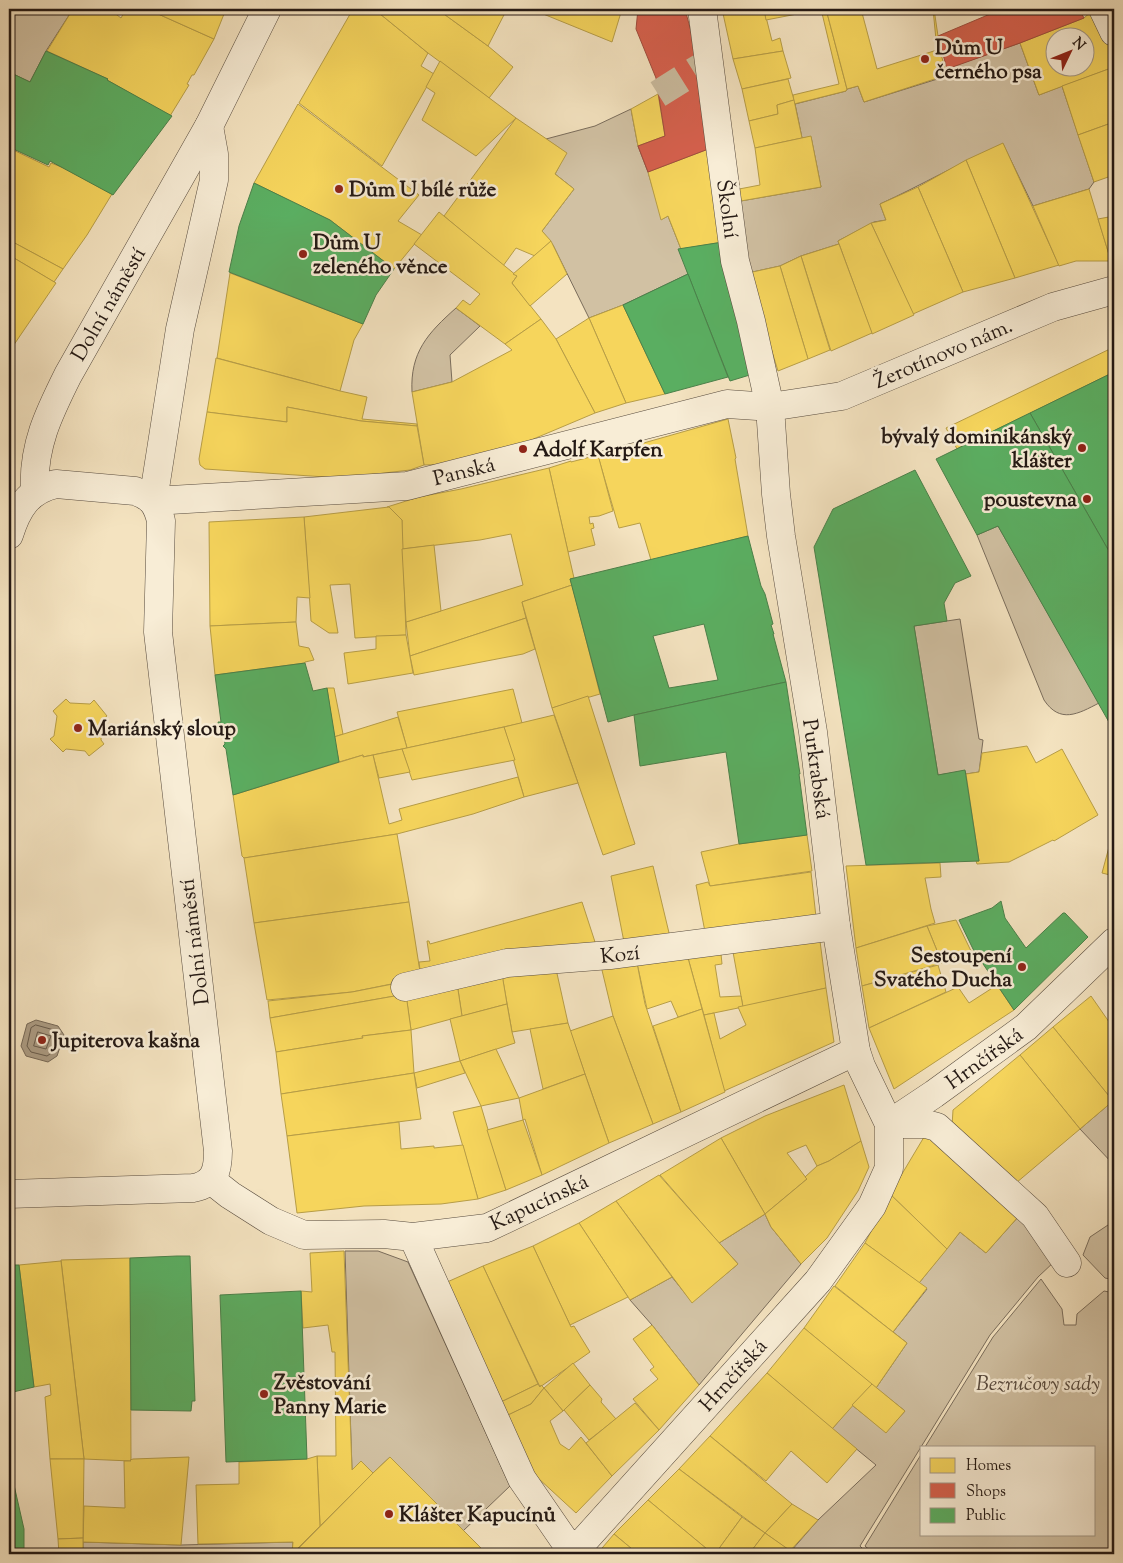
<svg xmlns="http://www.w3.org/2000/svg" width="1123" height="1563" viewBox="0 0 1123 1563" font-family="'Sorts Mill Goudy',serif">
  <rect width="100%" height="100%" fill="#f4e3c0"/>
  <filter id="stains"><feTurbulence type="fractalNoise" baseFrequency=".004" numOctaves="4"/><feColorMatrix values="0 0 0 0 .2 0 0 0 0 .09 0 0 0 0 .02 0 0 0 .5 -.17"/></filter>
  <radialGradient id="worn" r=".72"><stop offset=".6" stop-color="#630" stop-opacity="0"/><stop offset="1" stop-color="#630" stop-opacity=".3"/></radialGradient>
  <!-- green -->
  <g fill="#d1c1a3" stroke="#7a6d5c">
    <polygon points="9,9 73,9 46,51 30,82 9,72"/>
    <path d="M 1020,43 L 1039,95 L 1062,86 L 1094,182 L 1089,189 L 1033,206 L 1003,144 C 961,162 922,185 880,204 L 886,220 L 874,222 L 838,241 L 839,244 L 801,256 L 780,266 L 748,273 L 735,202 L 821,187 L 811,137 L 802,138 L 795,104 L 846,91 L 847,89 L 858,86 L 864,102 L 947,76 L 945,69 Z"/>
    <polygon points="631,109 638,146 648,172 662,219 668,216 681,249 688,274 623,305 589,318 553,245 542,231 574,189 555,174 566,153 546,139 595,126"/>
    <path d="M 456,308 L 480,326 L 450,355 L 452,382 L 412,392 C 410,352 428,333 456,308 Z"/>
    <path d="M 998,526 L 1099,703 C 1078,714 1060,724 1044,700 L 977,535 Z"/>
    <polygon points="960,619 979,739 983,740 979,772 966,774 965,771 938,775 914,626"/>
    <polygon points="1114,1100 1114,1165 1080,1129"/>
    <polygon points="765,1214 771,1227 801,1264 699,1385 652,1325 630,1300 672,1277 692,1302 738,1264 719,1243"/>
    <polygon points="1018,1217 1051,1251 1055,1261 1038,1277 990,1335 860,1546 868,1554 749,1554 765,1533 791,1551 818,1520 876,1465 832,1429 852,1405 886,1432 905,1411 876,1388 907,1343 893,1332 927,1289 919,1283 960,1232 986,1253"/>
    <polygon points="1114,1221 1114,1280 1105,1278 1083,1255 1090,1237"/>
    <polygon points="345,1251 378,1251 408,1262 510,1486 463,1531 390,1457 373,1473 352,1470"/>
    <polygon points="1041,1279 1062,1309 1064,1325 1076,1325 1077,1314 1104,1291 1114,1293 1114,1554 874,1554 865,1546 922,1453 922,1534 1094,1534 1094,1447 925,1447 993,1337"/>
    <polygon points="83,1542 181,1545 293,1542 292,1554 83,1554"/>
  </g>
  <!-- water -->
  <polygon fill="#ad9e86" stroke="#766958" points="36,1020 58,1026 64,1035 57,1056 48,1062 26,1056 21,1046 27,1024"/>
  <!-- homes -->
  <g fill="#f6d55c" stroke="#b79d46" fill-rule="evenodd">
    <polygon points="73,9 115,9 113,12 121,18 126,9 147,9 214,39 194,75 192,75 187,84 189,85 170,116 107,80 108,79 47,51"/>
    <polygon points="147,9 226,9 214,39"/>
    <polygon points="353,9 374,9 428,53 421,66 434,74 382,166 299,103"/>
    <polygon points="374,9 437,9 488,46 513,67 489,98 428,53"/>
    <polygon points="437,9 507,9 488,46"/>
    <polygon points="531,9 622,9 612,42"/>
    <polygon points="722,9 764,9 772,41 780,38 783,51 733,59"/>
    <polygon points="764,9 823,9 766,20"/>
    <polygon points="821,9 826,9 847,89 846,91 794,104 793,95 839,84"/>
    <polygon points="826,9 861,9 877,69 937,50 933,9 934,9 938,36 936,37 947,75 864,102 858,86 847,89"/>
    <path d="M 1092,11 L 1114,45 L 1114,67 L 1039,95 L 1020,43 L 1084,18 ZM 1056,38 L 1086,38 L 1086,68 L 1056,68 Z"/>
    <polygon points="783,51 791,78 742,89 733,59"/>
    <polygon points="440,61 516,118 476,156 422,120 435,93 426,87"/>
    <polygon points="1114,67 1114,122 1078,135 1062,86"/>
    <polygon points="788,79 794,100 777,105 778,114 749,121 742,89"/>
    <polygon points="658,94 665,136 638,146 631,109"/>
    <polygon points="794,100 802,138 755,148 749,121 778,114 777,105"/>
    <polygon points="298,104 419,195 398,221 422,235 394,269 330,220 254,183"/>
    <polygon points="516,118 567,153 555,174 574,189 542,231 551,241 535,256 516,248 503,266 444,216"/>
    <polygon points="1114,122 1114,175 1094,182 1078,135"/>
    <polygon points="811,136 821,187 735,202 734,190 760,185 755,148"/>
    <polygon points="1003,143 1059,265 1015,278 966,160"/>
    <polygon points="9,148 49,167 51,163 64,168 112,194 87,235 63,269 9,240"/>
    <polygon points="711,148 723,242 681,249 668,216 661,220 648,172"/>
    <polygon points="966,160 1015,278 963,292 918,187"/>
    <polygon points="918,187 963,292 913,314 871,223 886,220 880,204"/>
    <polygon points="1089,189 1111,261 1076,261 1059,266 1033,206"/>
    <polygon points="439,212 517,276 512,283 541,319 505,344 456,308 463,300 470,305 480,294 414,244"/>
    <polygon points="1114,216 1114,260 1111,261 1098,219"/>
    <polygon points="871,223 914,315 872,334 838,241"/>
    <polygon points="11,241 63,269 54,282 9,255 9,247"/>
    <polygon points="551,241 567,274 530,306 512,283 517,276 513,274"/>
    <polygon points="839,244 872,333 831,351 801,256"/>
    <polygon points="9,255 56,283 9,352"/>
    <polygon points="801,256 830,350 808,359 780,266"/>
    <polygon points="780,266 808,359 778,371 748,273"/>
    <polygon points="230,273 363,324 354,340 340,391 217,358"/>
    <polygon points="623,305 665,394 626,403 589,318"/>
    <polygon points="589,318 626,403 595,413 556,339"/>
    <polygon points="541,319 556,339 595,413 486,459 455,464 424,465 412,392 452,382 512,350 505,344"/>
    <polygon points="1114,347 1114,372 957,449 946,428"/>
    <polygon points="216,358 340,391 367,397 362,419 417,424 417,426 361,421 287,407 287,422 207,412"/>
    <polygon points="287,407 361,421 417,426 424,465 410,470 341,478 205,469 200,465 199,459 207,412 287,422"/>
    <polygon points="728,419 736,458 735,459 748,536 651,560 640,523 619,528 598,456"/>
    <polygon points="598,455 613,511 599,516 589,517 590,524 593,523 594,528 591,529 595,545 568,552 549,468 571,461 571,462"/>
    <polygon points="549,468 574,578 570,579 572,585 522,602 526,618 410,656 406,622 523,585 511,534 480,540 402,549 402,520 387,507 419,497 461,489"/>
    <polygon points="389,507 402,520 406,635 355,638 350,584 330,585 338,633 329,633 311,621 304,517"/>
    <polygon points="304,517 310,598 297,597 296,622 210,626 209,522"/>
    <polygon points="434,545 441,611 406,622 402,549"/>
    <polygon points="572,585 600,694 552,708 522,602"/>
    <polygon points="526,618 535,649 523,654 414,675 410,656"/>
    <polygon points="296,622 299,646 309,648 314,660 305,662 305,663 215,675 210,626"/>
    <polygon points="406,635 413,673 348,684 344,653 376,649 376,636"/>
    <polygon points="327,688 334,688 343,734 334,737"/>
    <polygon points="513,689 522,723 407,748 397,712"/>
    <polygon points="588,696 635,844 603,855 552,708"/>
    <polygon points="66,699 70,703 90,704 94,700 107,716 102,720 101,740 104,744 89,756 85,751 66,749 63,752 50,739 54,736 57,716 53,711"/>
    <polygon points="554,715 578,783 524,797 504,727"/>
    <polygon points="398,717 407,748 363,757 363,755 339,762 334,737"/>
    <polygon points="504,727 515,760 412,780 402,749"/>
    <polygon points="1027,746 1036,763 1062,749 1098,815 1054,841 1053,840 1009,862 977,864 976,861 979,861 966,774 979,772 982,753"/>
    <polygon points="402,749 410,772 379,778 373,755"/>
    <polygon points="363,755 363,757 373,755 389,824 402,820 399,809 518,777 524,797 473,814 397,834 244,858 242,856 233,795"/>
    <polygon points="397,834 409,902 254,923 244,858"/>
    <polygon points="807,835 812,871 710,886 701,852 739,844"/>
    <polygon points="1109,847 1114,847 1114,876 1102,873"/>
    <polygon points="940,863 941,877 925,878 931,909 935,923 856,948 846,866"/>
    <polygon points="653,866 670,937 624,942 611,876"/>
    <polygon points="811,872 816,917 706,937 696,885 708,882 710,886"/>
    <polygon points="409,902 421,978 352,992 267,1000 254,923"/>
    <polygon points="582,902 596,945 421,978 419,962 430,961 427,941 429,941 430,944"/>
    <polygon points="956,920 971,951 942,963 927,926"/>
    <polygon points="927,926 942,963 862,986 856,948"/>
    <polygon points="820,941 826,988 743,1007 733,952"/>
    <polygon points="721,954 722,964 715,965 720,997 741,996 743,1007 704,1015 688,958"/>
    <polygon points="688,958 702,1009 678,1017 671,1001 647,1009 637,963"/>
    <polygon points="637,963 645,1004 681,1112 653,1124 613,1016 601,966"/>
    <polygon points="938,965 946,992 869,1028 862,986"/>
    <polygon points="556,969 568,1023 512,1032 502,975"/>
    <polygon points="502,974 507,1004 462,1016 457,983"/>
    <polygon points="403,982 406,994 270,1018 268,1001 352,992"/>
    <polygon points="457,983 462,1016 411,1030 406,995"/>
    <polygon points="997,985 1014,1010 894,1089 869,1028 958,987 969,1003"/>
    <polygon points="826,988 834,1042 724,1091 704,1015 714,1013 720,1039 746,1025 738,1007"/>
    <polygon points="406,994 411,1030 362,1036 363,1038 276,1052 270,1018"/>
    <polygon points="1091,996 1114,1029 1114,1100 1113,1101 1053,1027"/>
    <polygon points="507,1004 512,1032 515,1043 460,1061 450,1019"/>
    <polygon points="702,1009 725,1092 681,1112 653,1026"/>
    <polygon points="613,1016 653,1124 609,1143 570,1031"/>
    <polygon points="568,1023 585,1074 543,1089 530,1029"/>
    <polygon points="1053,1027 1113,1101 1080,1129 1020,1055"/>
    <polygon points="411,1030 414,1073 281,1094 276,1052 363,1038 362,1036"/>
    <polygon points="496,1049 519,1098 481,1106 460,1061"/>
    <polygon points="1020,1055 1080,1129 1016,1183 952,1126 953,1110"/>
    <polygon points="460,1061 465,1073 417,1088 414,1073"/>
    <polygon points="414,1073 421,1119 287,1136 281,1094"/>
    <polygon points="585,1074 609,1143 542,1175 525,1119 523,1120 519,1098"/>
    <polygon points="844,1085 861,1141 829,1161 817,1166 806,1145 787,1153 807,1179 765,1214 721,1138 765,1116"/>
    <polygon points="481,1106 506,1190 478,1199 453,1112"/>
    <polygon points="523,1120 542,1175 506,1190 487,1130"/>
    <polygon points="399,1122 401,1149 434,1146 434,1148 463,1145 478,1199 441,1204 364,1206 297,1213 287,1136"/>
    <polygon points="927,1132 1018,1217 986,1253 960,1232 947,1249 890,1194"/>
    <polygon points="721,1138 765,1214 719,1243 660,1175"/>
    <polygon points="861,1141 869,1167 858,1191 827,1238 801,1264 771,1227 765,1214 807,1179 805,1177 817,1166 829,1161"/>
    <polygon points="659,1175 738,1264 692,1303 616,1201"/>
    <polygon points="890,1194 947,1249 919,1283 865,1243"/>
    <polygon points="616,1201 672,1277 630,1300 579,1223"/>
    <polygon points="579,1223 628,1297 570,1325 533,1246"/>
    <polygon points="865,1243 927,1288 893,1332 835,1286"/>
    <polygon points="533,1246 571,1327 574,1326 590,1352 540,1387 483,1266"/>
    <polygon points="344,1251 352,1470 361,1461 373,1473 320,1526 317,1456 336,1456 335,1352 332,1352 328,1325 303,1328 301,1291 312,1292 310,1253"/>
    <polygon points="130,1258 131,1461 84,1459 61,1260"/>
    <polygon points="61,1261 84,1459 50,1459 45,1397 51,1395 50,1384 34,1387 19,1265"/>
    <polygon points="483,1266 538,1384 501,1402 445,1283"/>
    <polygon points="834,1286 907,1343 876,1388 804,1328"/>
    <polygon points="652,1325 699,1385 659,1430 633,1399 658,1379 650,1370 654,1367 633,1339"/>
    <polygon points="804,1328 872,1384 832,1429 767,1373"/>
    <polygon points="573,1363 590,1385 563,1411 544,1388"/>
    <polygon points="767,1373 857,1449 827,1483 791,1451 766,1481 710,1436"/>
    <polygon points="538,1384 540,1387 541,1385 544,1388 531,1404 506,1416 501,1402"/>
    <polygon points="872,1384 905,1411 886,1433 852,1405"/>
    <polygon points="590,1385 602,1399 601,1402 616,1419 589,1440 564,1410"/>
    <polygon points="544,1388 563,1411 550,1421 560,1444 569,1450 581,1437 612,1476 576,1513 538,1478 528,1463 506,1416 531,1404"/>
    <polygon points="635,1403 659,1430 612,1476 586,1443"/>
    <polygon points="710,1436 792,1504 765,1533 679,1469"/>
    <polygon points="317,1456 320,1526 292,1554 293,1542 198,1544 196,1485 239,1484 239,1462 307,1459"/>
    <polygon points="189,1457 181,1545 83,1542 84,1506 125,1508 124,1461 131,1461 130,1460 133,1459"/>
    <polygon points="390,1457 487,1554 293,1554 373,1473"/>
    <polygon points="50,1459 84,1459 83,1538 58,1539"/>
    <polygon points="679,1469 742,1517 715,1554 713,1554 648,1500"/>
    <polygon points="648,1500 713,1554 638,1554 614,1534"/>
    <polygon points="792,1504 818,1520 790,1551 765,1533"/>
    <polygon points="742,1517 765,1533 749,1554 715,1554"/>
    <polygon points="765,1533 795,1554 749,1554"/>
    <polygon points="614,1534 638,1554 597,1554"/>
    <polygon points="83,1538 83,1554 59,1554 58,1539"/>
  </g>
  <!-- shops -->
  <g fill="#d6604d" stroke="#a14b3c">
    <polygon points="638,9 685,9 703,77 711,148 648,172 638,146 665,136 656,78 636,29"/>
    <polygon points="1002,9 1079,9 1084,18 1020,43 947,69 938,36"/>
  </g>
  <!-- public -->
  <g fill="#5aae61" stroke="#4a814a" fill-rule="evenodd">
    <polygon points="46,51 108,79 107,80 172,116 113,195 50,161 48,165 9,147 9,72 30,82"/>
    <polygon points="254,183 330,220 394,269 376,295 363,324 229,272 239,226"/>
    <polygon points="723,242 753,374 730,381 678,249"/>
    <polygon points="688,274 728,377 665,394 623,305"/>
    <polygon points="1114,372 1114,482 1112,483 1114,487 1114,560 1030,413"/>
    <polygon points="1030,413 1114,560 1114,731 998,526 977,535 936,459"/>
    <polygon points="915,470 971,576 955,583 944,603 947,621 914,626 938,775 965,770 979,861 866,865 814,547 833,509"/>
    <path d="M 748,536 L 761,586 L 765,594 L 773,624 L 771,625 L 774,634 L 773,634 L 786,682 L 634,715 L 608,722 L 570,579 ZM 704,624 L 718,680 L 669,688 L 653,636 Z"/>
    <polygon points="305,663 313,691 327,688 339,762 233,795 226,749 223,746 225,744 222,727 219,726 218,722 221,722 215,675"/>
    <polygon points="786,682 800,774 799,774 807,835 739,844 726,752 640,766 634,715"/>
    <polygon points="1001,901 1005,918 1026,948 1063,913 1065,913 1088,937 1014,1010 973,949 959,920 992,908"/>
    <polygon points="177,1256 190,1256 195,1401 192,1401 191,1411 131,1410 130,1258"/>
    <polygon points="9,1265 19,1265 34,1387 9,1393"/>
    <polygon points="301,1291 307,1459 226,1462 220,1295"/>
    <polygon points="9,1463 24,1529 24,1554 9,1554"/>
  </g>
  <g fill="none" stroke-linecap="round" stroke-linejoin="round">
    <!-- shore -->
    <g stroke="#685c4d" stroke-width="1">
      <polygon points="36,1025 54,1030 58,1035 53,1052 47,1056 31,1052 27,1046 31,1028"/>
      <polygon points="38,1032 51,1036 46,1049 34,1046"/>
    </g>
    <!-- minor-tunnel -->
    <polyline stroke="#cabb9e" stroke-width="28" stroke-dasharray="28 14" stroke-linecap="butt" points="658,94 701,67"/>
    <defs>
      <g id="minor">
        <polyline points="1103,9 1114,32"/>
        <path d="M 35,492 C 32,447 49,413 68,375 L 209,126 L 267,9"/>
        <polyline points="153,501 407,486 727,404 770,407 842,396 1053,307 1114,290"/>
        <polyline points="153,501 180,329 214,180 214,154 209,126"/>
        <path d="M 9,535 C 17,509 28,490 56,484 L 135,491 C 152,497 157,504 161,521 L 158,632 L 218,1151 C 218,1170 215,1184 193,1188 L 9,1194"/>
        <polyline points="405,987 507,963 610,955 836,926"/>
        <polyline points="889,1124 934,1094 1026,1027 1114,942"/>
        <polyline points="889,1124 926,1124 937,1127 1035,1216 1067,1263"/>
        <polyline points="211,1180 230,1195 271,1221 304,1235 384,1234 413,1237 487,1228 856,1051"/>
        <polyline points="413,1237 522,1479 573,1553 818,1281 872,1206 889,1168 889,1124 861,1066 856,1051 836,926 813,732 781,536 776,494 770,407 751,321 735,261 702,9"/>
      </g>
    </defs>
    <!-- minor casing -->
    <use href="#minor" stroke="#584c3f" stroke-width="29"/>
    <!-- minor -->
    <use href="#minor" stroke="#f8edd6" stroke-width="28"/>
  </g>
  <!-- markers -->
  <g fill="#8f2418" stroke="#f8edd6" stroke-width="2">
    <circle cx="925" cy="59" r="5"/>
    <circle cx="339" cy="189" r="5"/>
    <circle cx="303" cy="254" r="5"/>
    <circle cx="1082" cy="448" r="5"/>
    <circle cx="523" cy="449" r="5"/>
    <circle cx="1087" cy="499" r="5"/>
    <circle cx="78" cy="728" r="5"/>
    <circle cx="1022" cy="967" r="5"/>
    <circle cx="42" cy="1040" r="5"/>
    <circle cx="264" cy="1394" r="5"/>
    <circle cx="389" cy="1514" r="5"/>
  </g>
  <g text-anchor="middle" stroke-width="5" stroke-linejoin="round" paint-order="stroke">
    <!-- poi labels -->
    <g font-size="21" font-weight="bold" fill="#241914" stroke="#f8edd6" text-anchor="start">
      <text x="935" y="54">Dům U<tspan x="935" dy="24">černého psa</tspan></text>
      <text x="349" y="196">Dům U bílé růže</text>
      <text x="313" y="249">Dům U<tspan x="313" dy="24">zeleného věnce</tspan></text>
      <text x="1072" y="443" text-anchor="end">bývalý dominikánský<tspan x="1072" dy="24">klášter</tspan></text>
      <text x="533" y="456">Adolf Karpfen</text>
      <text x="1077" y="506" text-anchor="end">poustevna</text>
      <text x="88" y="735">Mariánský sloup</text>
      <text x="1012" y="962" text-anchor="end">Sestoupení<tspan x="1012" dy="24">Svatého Ducha</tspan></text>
      <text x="52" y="1047">Jupiterova kašna</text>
      <text x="274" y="1389">Zvěstování<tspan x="274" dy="24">Panny Marie</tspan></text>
      <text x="399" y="1521">Klášter Kapucínů</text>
    </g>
    <!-- street labels -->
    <g font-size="21" fill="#241914" stroke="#f8edd6">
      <text transform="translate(728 209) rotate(82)" y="7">Školní</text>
      <text transform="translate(108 304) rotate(-60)" y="7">Dolní náměstí</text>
      <text transform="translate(943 353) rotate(-23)" y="7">Žerotínovo nám.</text>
      <text transform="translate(464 471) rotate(-14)" y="7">Panská</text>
      <text transform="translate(817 769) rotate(82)" y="7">Purkrabská</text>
      <text transform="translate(194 942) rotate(-97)" y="7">Dolní náměstí</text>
      <text transform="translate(620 954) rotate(-6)" y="7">Kozí</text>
      <text transform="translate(984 1058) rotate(-36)" y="7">Hrnčířská</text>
      <text transform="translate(539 1202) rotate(-25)" y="7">Kapucínská</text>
      <text transform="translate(733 1375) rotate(-48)" y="7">Hrnčířská</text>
    </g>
    <!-- park labels -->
    <g font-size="21" font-style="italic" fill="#584b3f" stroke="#f8edd6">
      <text x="1038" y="1390">Bezručovy sady</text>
    </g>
  </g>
  <!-- margin -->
  <rect width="1123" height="1563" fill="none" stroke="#f4e3c0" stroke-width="30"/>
  <rect x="10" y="10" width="1103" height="1543" fill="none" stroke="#241914" stroke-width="2.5"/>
  <rect x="15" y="15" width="1093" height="1533" fill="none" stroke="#241914"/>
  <!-- legend -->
  <rect x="920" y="1446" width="175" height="90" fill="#f8edd6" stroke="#a39888"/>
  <rect x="930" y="1458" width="25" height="15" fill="#f6d55c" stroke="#a39888"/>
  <text x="966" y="1470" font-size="15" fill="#241914">Homes</text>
  <rect x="930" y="1483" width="25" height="15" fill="#d6604d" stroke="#a39888"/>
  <text x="966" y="1496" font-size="15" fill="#241914">Shops</text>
  <rect x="930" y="1508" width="25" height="15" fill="#5aae61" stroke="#a39888"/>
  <text x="966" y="1520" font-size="15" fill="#241914">Public</text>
  <!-- north arrow -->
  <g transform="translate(1070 52) rotate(47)"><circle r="24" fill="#f8edd6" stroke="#a39888"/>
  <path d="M0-4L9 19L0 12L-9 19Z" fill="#8f2418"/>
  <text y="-8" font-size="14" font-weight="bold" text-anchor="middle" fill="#241914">N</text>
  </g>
  <rect width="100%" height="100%" filter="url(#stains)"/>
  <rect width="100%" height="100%" fill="url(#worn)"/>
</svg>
